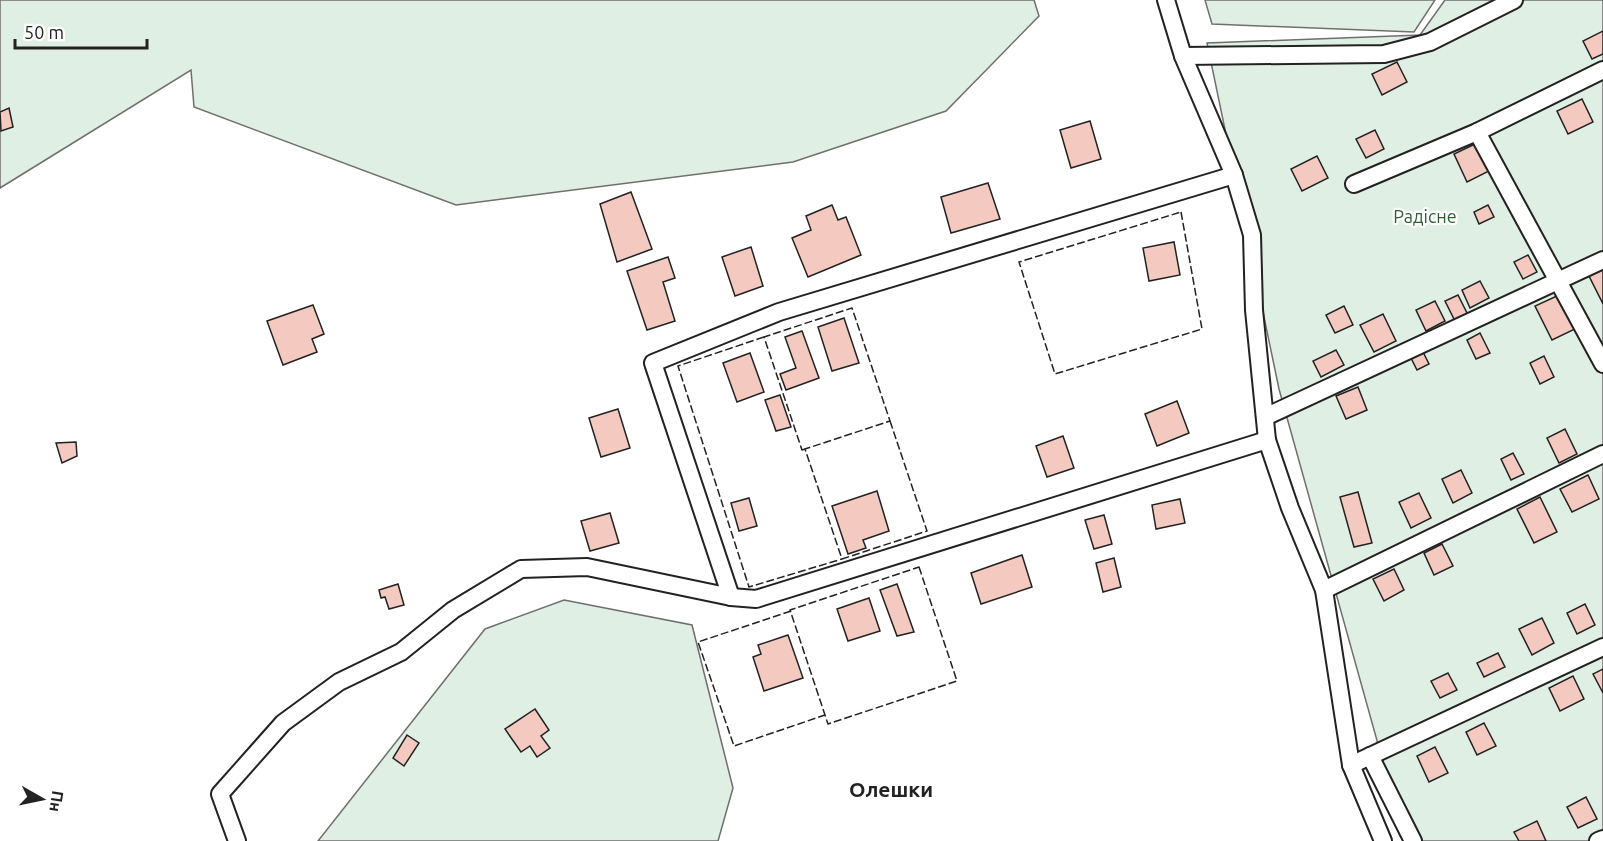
<svg xmlns="http://www.w3.org/2000/svg" width="1603" height="841" viewBox="0 0 1603 841" font-family="Ubuntu,sans-serif">
  <rect width="100%" height="100%" fill="#fff"/>
  <!-- green -->
  <g fill="#e0efe3" stroke="#6f6f6f" stroke-width="1.5">
    <polygon points="0,0 1034,0 1039,16 946,111 793,162 456,205 194,107 191,70 0,188"/>
    <polygon points="1205,0 1435,0 1414,32 1212,24"/>
    <polygon points="1445,0 1603,0 1603,841 1405,841 1279,389 1207,43 1420,35"/>
    <polygon points="564,600 692,625 733,788 718,841 318,841 485,629"/>
  </g>
  <!-- building -->
  <g fill="#f3c9c0" stroke="#222" stroke-width="1.5">
    <polygon points="1603,31 1603,54 1592,59 1583,41"/>
    <polygon points="1397,62 1407,82 1382,95 1372,74"/>
    <polygon points="1582,99 1593,122 1568,134 1557,111"/>
    <polygon points="9,108 13,127 1,131 0,112"/>
    <polygon points="1090,121 1101,159 1071,168 1060,130"/>
    <polygon points="1375,130 1384,149 1366,158 1356,139"/>
    <polygon points="1477,143 1491,170 1467,182 1454,154"/>
    <polygon points="1317,156 1328,178 1302,191 1291,169"/>
    <polygon points="988,183 1000,219 951,233 941,197"/>
    <polygon points="631,192 652,249 617,262 600,204"/>
    <polygon points="832,205 838,220 846,217 861,255 808,277 792,238 811,230 806,216"/>
    <polygon points="1488,205 1494,217 1479,224 1474,212"/>
    <polygon points="1174,242 1180,275 1149,281 1143,248"/>
    <polygon points="751,247 763,286 735,296 722,257"/>
    <polygon points="1528,255 1537,272 1523,279 1514,262"/>
    <polygon points="668,257 675,278 663,282 675,321 647,330 627,271"/>
    <polygon points="1603,267 1603,304 1588,274"/>
    <polygon points="1480,281 1489,298 1470,308 1462,290"/>
    <polygon points="1458,295 1468,315 1455,321 1445,301"/>
    <polygon points="1559,295 1575,329 1552,340 1535,306"/>
    <polygon points="1435,301 1445,321 1426,331 1416,310"/>
    <polygon points="313,305 324,334 312,339 317,352 283,365 267,321"/>
    <polygon points="1344,306 1353,325 1335,333 1326,315"/>
    <polygon points="1383,314 1396,341 1374,352 1360,325"/>
    <polygon points="844,318 859,363 832,371 818,327"/>
    <polygon points="802,331 819,378 786,390 780,374 796,368 785,337"/>
    <polygon points="1480,333 1490,353 1476,359 1467,340"/>
    <polygon points="1336,350 1344,365 1321,377 1313,361"/>
    <polygon points="1423,352 1429,364 1417,370 1411,358"/>
    <polygon points="750,353 764,392 737,402 723,363"/>
    <polygon points="1544,356 1554,377 1540,384 1530,363"/>
    <polygon points="1358,387 1367,410 1346,419 1336,396"/>
    <polygon points="780,395 791,427 776,431 765,400"/>
    <polygon points="1177,401 1189,433 1157,446 1145,414"/>
    <polygon points="618,409 630,448 601,457 589,418"/>
    <polygon points="1565,429 1577,454 1559,463 1547,438"/>
    <polygon points="1063,436 1074,468 1047,477 1036,446"/>
    <polygon points="76,442 77,456 62,463 56,443"/>
    <polygon points="1513,453 1524,474 1511,480 1501,459"/>
    <polygon points="1461,470 1472,493 1453,503 1442,479"/>
    <polygon points="1588,475 1599,499 1572,512 1560,489"/>
    <polygon points="877,491 889,531 863,540 866,548 848,554 832,506"/>
    <polygon points="1358,492 1372,543 1354,547 1340,497"/>
    <polygon points="1419,493 1431,518 1411,528 1399,502"/>
    <polygon points="1540,497 1557,532 1534,543 1517,509"/>
    <polygon points="749,498 757,526 739,531 731,503"/>
    <polygon points="1180,499 1185,523 1156,529 1152,505"/>
    <polygon points="610,513 619,543 590,551 581,521"/>
    <polygon points="1104,515 1112,544 1094,549 1085,520"/>
    <polygon points="1442,544 1453,566 1434,575 1424,553"/>
    <polygon points="1022,555 1032,587 981,604 971,573"/>
    <polygon points="1114,558 1121,587 1103,592 1096,563"/>
    <polygon points="1394,569 1404,590 1384,601 1373,579"/>
    <polygon points="398,584 404,605 389,609 385,597 381,598 379,590"/>
    <polygon points="897,584 914,632 897,636 880,590"/>
    <polygon points="869,598 880,631 848,641 837,609"/>
    <polygon points="1585,604 1595,625 1577,634 1567,613"/>
    <polygon points="1542,618 1554,643 1532,655 1519,629"/>
    <polygon points="788,635 803,678 764,691 753,657 761,654 758,645"/>
    <polygon points="1498,653 1505,667 1484,677 1477,663"/>
    <polygon points="1603,669 1603,693 1593,674"/>
    <polygon points="1448,673 1457,690 1440,698 1431,681"/>
    <polygon points="1573,676 1584,699 1560,711 1549,688"/>
    <polygon points="535,709 549,730 541,736 550,748 537,757 530,746 521,752 505,729"/>
    <polygon points="1484,723 1496,746 1477,755 1466,732"/>
    <polygon points="407,735 419,743 404,766 393,758"/>
    <polygon points="1435,747 1448,773 1429,782 1417,756"/>
    <polygon points="1586,797 1597,819 1578,828 1567,807"/>
    <polygon points="1537,821 1546,841 1519,841 1514,832"/>
  </g>
  <g fill="none" stroke-linecap="round" stroke-linejoin="round">
    <defs>
      <g id="minor">
        <polyline points="1166,0 1183,56 1234,175 1252,235 1254,310 1267,440 1290,508 1324,590 1351,765 1383,841"/>
        <polyline points="1183,56 1384,54 1430,42 1514,0"/>
        <polyline points="1477,132 1603,364"/>
        <polyline points="1354,184 1477,132 1603,70"/>
        <polyline points="1265,417 1603,260"/>
        <polyline points="1324,590 1603,454"/>
        <polyline points="731,597 653,363 779,312 1234,175"/>
        <polyline points="1370,756 1413,841"/>
        <polyline points="1351,765 1603,647"/>
        <polyline points="237,841 220,794 283,723 339,682 401,652 453,610 521,569 587,567 731,597 756,599 1267,440"/>
        <polyline points="1598,841 1603,839"/>
      </g>
    </defs>
    <!-- minor casing -->
    <use href="#minor" stroke="#222" stroke-width="20"/>
    <!-- minor -->
    <use href="#minor" stroke="#fff" stroke-width="16"/>
    <!-- fence -->
    <g stroke="#222" stroke-width="1.5" stroke-dasharray="8 3" stroke-linecap="butt">
      <polygon points="1181,212 1202,329 1055,374 1019,262"/>
      <polyline points="764,337 678,366 749,587 842,559"/>
      <polygon points="890,421 927,531 842,559 805,449"/>
      <polyline points="805,449 802,450 764,337 852,308 890,421"/>
      <polygon points="919,567 957,681 828,724 790,610"/>
      <polyline points="791,611 698,642 734,746 825,715"/>
    </g>
  </g>
  <g text-anchor="middle" stroke-width="4.5" stroke-linejoin="round" paint-order="stroke">
    <!-- park labels -->
    <g font-size="18" fill="#2f5e38" stroke="#fff">
      <text x="1425" y="223">Радісне</text>
    </g>
    <!-- quarter labels -->
    <g font-size="21" font-weight="bold" fill="#222" stroke="#fff">
      <text x="891" y="797">Олешки</text>
    </g>
  </g>
  <!-- north arrow -->
  <g transform="translate(42 799) rotate(99)" stroke="#ffffff" stroke-width="4.5" paint-order="stroke">
  <path d="M0-4.5L10 22L0 15L-10 22Z" fill="#222222"/>
  <text y="-9" font-size="16" font-weight="bold" text-anchor="middle" fill="#222222">Пн</text>
  </g>
  <!-- scale -->
  <path d="M15 39v9h132v-9" fill="none" stroke="#222222" stroke-width="3"/>
  <text x="24" y="39" font-size="18" fill="#222222" stroke="#ffffff" stroke-width="4.5" paint-order="stroke">50 m</text>
</svg>
